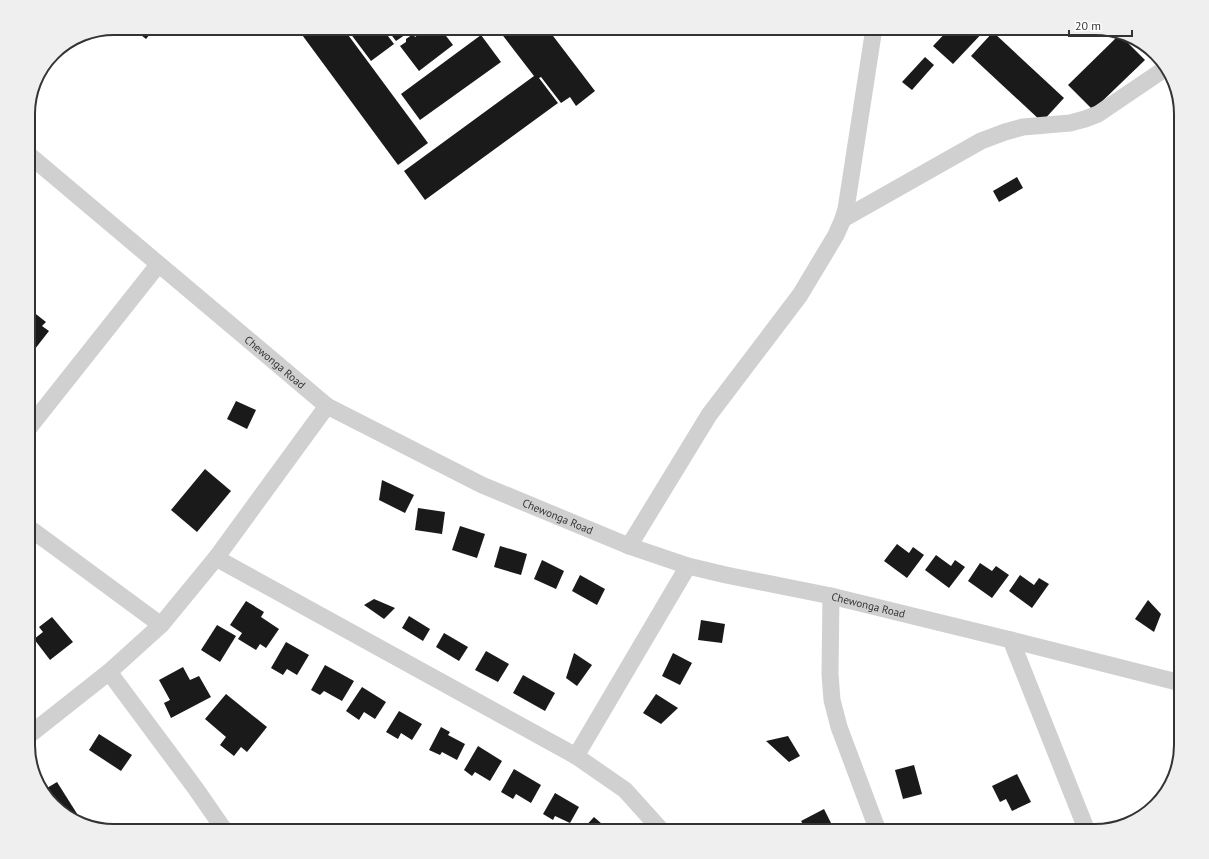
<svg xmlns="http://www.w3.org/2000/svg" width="1209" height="859" viewBox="0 0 1209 859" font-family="'PT Sans',sans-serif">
  <rect width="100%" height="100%" fill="#fff"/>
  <!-- building -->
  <g fill="#1a1a1a">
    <polygon points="132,28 155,28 146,39"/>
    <polygon points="297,28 343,28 428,143 398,165"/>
    <polygon points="348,28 382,28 394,44 371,61 347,29"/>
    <polygon points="386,28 415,28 396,41"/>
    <polygon points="427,28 440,28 453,45 419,71 400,46 406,42 406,39 413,34 415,37"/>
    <polygon points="497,28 547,28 595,91 576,106 570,97 561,103 541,77 539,78 558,103 425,200 404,171 534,76"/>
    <polygon points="950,28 987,28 953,64 933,46"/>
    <polygon points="993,32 1064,98 1042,122 971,56"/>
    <polygon points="481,35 501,62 420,120 401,94"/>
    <polygon points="1118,36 1123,38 1145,60 1093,110 1068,85"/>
    <polygon points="925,57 934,65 912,90 902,82"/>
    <polygon points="1017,177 1023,188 999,202 993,191"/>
    <polygon points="32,311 46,322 42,326 49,331 31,354 28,352 28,312 31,314"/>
    <polygon points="236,401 256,410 247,429 227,419"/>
    <polygon points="205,469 231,491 197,532 171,510"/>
    <polygon points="382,480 414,495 405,513 379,500"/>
    <polygon points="418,508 445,512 442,534 415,530"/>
    <polygon points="460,526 485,534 477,558 452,550"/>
    <polygon points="897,544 909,553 913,547 924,555 907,578 884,561"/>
    <polygon points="500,546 527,554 521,575 494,567"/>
    <polygon points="936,555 951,566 955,560 965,567 949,588 925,570"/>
    <polygon points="542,560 564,571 556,589 534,579"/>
    <polygon points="980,563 992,571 996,566 1009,575 992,598 968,581"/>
    <polygon points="580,575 605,589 597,605 572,591"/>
    <polygon points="1020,575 1034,585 1039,578 1049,584 1032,608 1009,591"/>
    <polygon points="374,599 395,608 384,619 364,605"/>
    <polygon points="1148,600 1161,614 1154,632 1135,619"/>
    <polygon points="246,601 264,612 261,617 279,629 266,648 260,644 256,650 238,639 242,633 230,625"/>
    <polygon points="409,616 430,629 423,641 402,628"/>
    <polygon points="52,617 73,642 50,660 34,639 43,632 39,627"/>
    <polygon points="701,620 725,624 722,643 698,640"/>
    <polygon points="217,625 236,636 220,662 201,650"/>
    <polygon points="444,633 468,647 459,661 436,647"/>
    <polygon points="286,642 309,655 297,675 287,669 283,675 271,668"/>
    <polygon points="486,651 509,664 498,682 475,670"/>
    <polygon points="574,653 592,665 577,686 566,678"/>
    <polygon points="673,653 692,663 680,685 662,676"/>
    <polygon points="325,665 354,681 342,701 324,691 320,695 311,690"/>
    <polygon points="183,667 190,680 199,676 211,697 171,718 164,703 170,700 159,680"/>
    <polygon points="523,675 555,693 545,711 513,693"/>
    <polygon points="362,687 386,702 375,719 364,712 359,720 346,711"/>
    <polygon points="226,694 267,727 247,752 241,747 234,756 220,745 226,737 205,719"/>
    <polygon points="656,694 678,708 661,724 643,713"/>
    <polygon points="399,711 422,724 412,740 401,733 398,739 386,732"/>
    <polygon points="441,727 450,732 448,735 465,744 457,760 442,752 440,755 429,750"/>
    <polygon points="99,734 132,755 121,771 89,750"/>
    <polygon points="788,736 800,756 789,762 766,741"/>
    <polygon points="478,746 502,761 490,781 475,772 472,776 464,770"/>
    <polygon points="914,765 922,794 903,799 895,770"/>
    <polygon points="514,769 541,785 531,803 516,794 513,799 501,792"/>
    <polygon points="1017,774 1031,802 1012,811 1006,799 1000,802 992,786"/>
    <polygon points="57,782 81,820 62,813 42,791"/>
    <polygon points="555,793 579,807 570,823 555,816 553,820 543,814"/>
    <polygon points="824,809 835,831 807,831 801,821"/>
    <polygon points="594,817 610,831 581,831"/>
  </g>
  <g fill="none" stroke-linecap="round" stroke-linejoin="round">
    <!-- minor -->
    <g stroke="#d0d0d0" stroke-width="17">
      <path id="s1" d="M 28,154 L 327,406 L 482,485 L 629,546 L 688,566 L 726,575 L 831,596 L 1011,640 L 1181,683"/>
      <polyline points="843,219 981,141 1005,132 1023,127 1070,123 1085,119 1098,114 1166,68"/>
      <polyline points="28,429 158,265"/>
      <polyline points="28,527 161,625"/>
      <polyline points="629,546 709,415 800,295 836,235 843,219 846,209 874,28"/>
      <polyline points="216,558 576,756 625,790 662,831"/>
      <polyline points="831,596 830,674 832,700 839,727 878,831"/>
      <polyline points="1011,640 1087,831"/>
      <polyline points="109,672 196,789 225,831"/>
      <polyline points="28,736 109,672 161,625 216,558 327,406"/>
      <polyline points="576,756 688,566"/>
    </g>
  </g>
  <g text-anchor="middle" stroke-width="4" stroke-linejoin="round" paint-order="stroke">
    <!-- street labels -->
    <g font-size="11" fill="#333" stroke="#fff">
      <text dy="4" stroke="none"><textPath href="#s1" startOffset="323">Chewonga Road</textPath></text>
      <text dy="4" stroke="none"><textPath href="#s1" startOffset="647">Chewonga Road</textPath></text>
      <text dy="4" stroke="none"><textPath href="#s1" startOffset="971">Chewonga Road</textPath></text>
    </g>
  </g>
  <!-- crop -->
  <path d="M0 0H1209V859H0ZM114 35H1095A79 79 0 0 1 1174 114V745A79 79 0 0 1 1095 824H114A79 79 0 0 1 35 745V114A79 79 0 0 1 114 35Z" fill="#efefef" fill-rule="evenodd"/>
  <path fill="none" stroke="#333" stroke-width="2" d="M114 35H1095A79 79 0 0 1 1174 114V745A79 79 0 0 1 1095 824H114A79 79 0 0 1 35 745V114A79 79 0 0 1 114 35Z"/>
  <!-- scale -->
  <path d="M1069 30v6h63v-6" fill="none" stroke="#333333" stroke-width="2"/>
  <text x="1075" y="30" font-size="12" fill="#333333" stroke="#ffffff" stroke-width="3" paint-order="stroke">20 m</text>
</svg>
